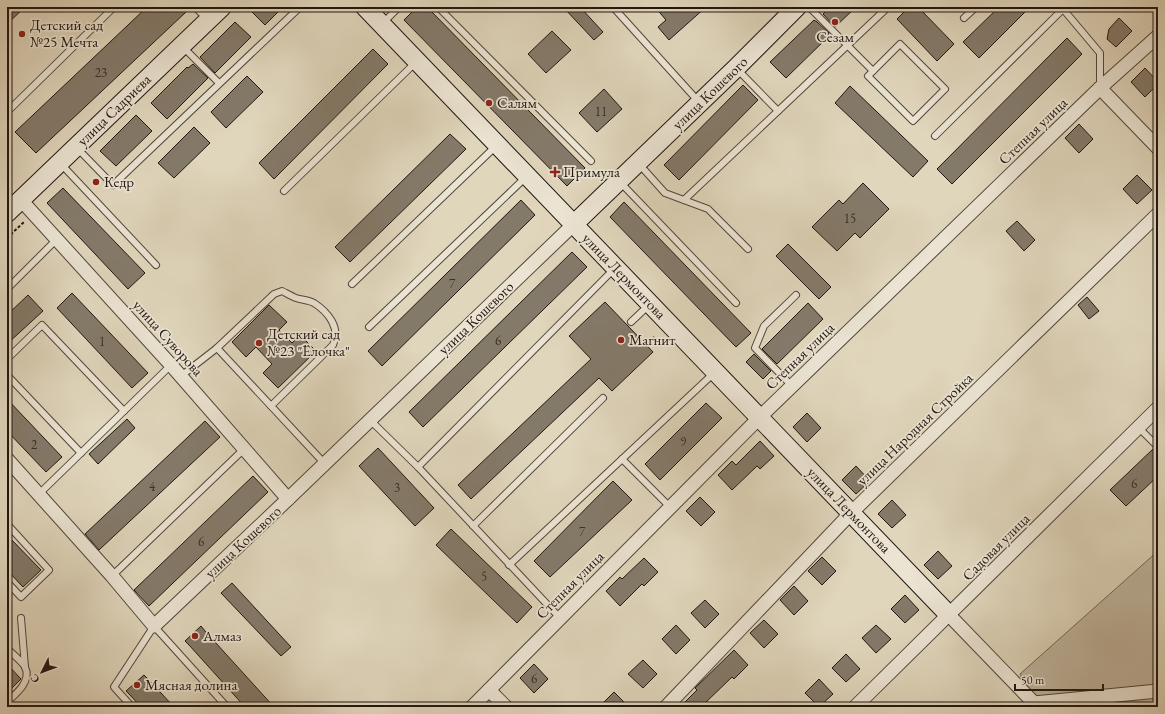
<svg xmlns="http://www.w3.org/2000/svg" width="1165" height="714" viewBox="0 0 1165 714" font-family="'EB Garamond',serif">
  <rect width="100%" height="100%" fill="#e0d6bc"/>
  <filter id="stains"><feTurbulence type="fractalNoise" baseFrequency=".005" numOctaves="4"/><feColorMatrix values="0 0 0 0 .2 0 0 0 0 .09 0 0 0 0 .02 0 0 0 .5 -.17"/></filter>
  <radialGradient id="worn" r=".72"><stop offset=".6" stop-color="#630" stop-opacity="0"/><stop offset="1" stop-color="#630" stop-opacity=".3"/></radialGradient>
  <!-- green -->
  <polygon fill="#c0b59f" stroke="#706658" points="1158,551 1158,707 1035,707 1020,674"/>
  <!-- building -->
  <g fill="#847a6a" stroke="#211611">
    <polygon points="7,7 25,7 7,24"/>
    <polygon points="147,7 182,7 186,12 36,153 15,132"/>
    <polygon points="247,7 283,7 265,25"/>
    <polygon points="417,7 427,7 585,168 567,186 404,20"/>
    <polygon points="563,7 580,7 603,32 594,40"/>
    <polygon points="655,7 706,7 669,40 658,27 666,20"/>
    <polygon points="830,7 856,7 835,27 823,14"/>
    <polygon points="909,7 918,7 954,44 937,61 897,19"/>
    <polygon points="999,7 1030,7 979,58 963,42"/>
    <polygon points="1119,18 1132,31 1116,47 1107,39 1109,29"/>
    <polygon points="814,20 815,21 816,21 829,33 828,35 829,36 786,78 770,62"/>
    <polygon points="235,22 251,37 215,73 200,57"/>
    <polygon points="552,31 571,50 546,73 528,54"/>
    <polygon points="1067,38 1082,54 952,184 937,169"/>
    <polygon points="373,49 388,64 274,179 259,163"/>
    <polygon points="193,64 208,78 167,119 151,103 187,67 188,68"/>
    <polygon points="1145,68 1158,82 1158,84 1145,97 1131,82"/>
    <polygon points="247,76 263,92 226,128 211,112"/>
    <polygon points="743,85 758,100 679,180 664,165"/>
    <polygon points="850,86 928,161 913,177 835,103"/>
    <polygon points="604,89 622,109 597,132 579,113"/>
    <polygon points="136,115 152,131 116,166 100,151"/>
    <polygon points="1079,124 1093,139 1079,153 1065,138"/>
    <polygon points="194,127 210,143 174,178 158,163"/>
    <polygon points="450,134 466,149 350,262 335,247"/>
    <polygon points="1137,175 1152,190 1137,204 1123,189"/>
    <polygon points="863,183 889,209 860,238 855,233 837,251 812,227 839,200 843,204"/>
    <polygon points="63,188 145,273 128,289 47,203"/>
    <polygon points="521,200 535,215 382,366 368,351"/>
    <polygon points="624,202 751,333 736,347 610,217"/>
    <polygon points="1017,221 1035,240 1024,251 1006,231"/>
    <polygon points="788,244 831,287 819,299 776,256"/>
    <polygon points="572,252 587,267 423,427 409,412"/>
    <polygon points="72,293 148,373 132,388 57,308"/>
    <polygon points="28,295 43,311 7,344 7,315"/>
    <polygon points="1087,297 1099,311 1089,319 1078,305"/>
    <polygon points="605,302 653,352 612,391 599,378 471,499 458,485 591,359 569,336"/>
    <polygon points="808,303 823,319 777,364 762,349"/>
    <polygon points="269,305 287,322 279,330 292,343 300,335 316,351 278,388 263,373 272,364 256,347 246,357 232,342"/>
    <polygon points="754,354 771,371 763,379 746,362"/>
    <polygon points="7,399 62,457 46,472 7,431"/>
    <polygon points="706,403 722,418 660,480 645,464"/>
    <polygon points="807,413 821,428 807,442 793,427"/>
    <polygon points="127,419 135,428 98,464 89,454"/>
    <polygon points="205,421 220,437 99,550 85,534"/>
    <polygon points="760,441 774,456 760,469 757,466 732,490 718,475 732,461 736,465"/>
    <polygon points="378,448 434,508 415,526 359,466"/>
    <polygon points="1153,449 1158,451 1158,476 1126,506 1110,490"/>
    <polygon points="856,466 870,481 856,494 842,480"/>
    <polygon points="253,476 268,492 149,606 134,590"/>
    <polygon points="613,481 632,500 550,577 534,561"/>
    <polygon points="700,497 715,512 701,526 686,511"/>
    <polygon points="892,500 906,515 892,528 878,514"/>
    <polygon points="451,529 532,607 517,623 436,545"/>
    <polygon points="7,535 41,570 23,587 7,570"/>
    <polygon points="938,551 952,566 938,579 924,565"/>
    <polygon points="822,557 836,571 822,585 808,571"/>
    <polygon points="644,558 658,572 644,586 642,584 620,606 606,591 620,577 622,579"/>
    <polygon points="232,583 291,647 281,656 221,593"/>
    <polygon points="794,586 808,601 794,615 780,600"/>
    <polygon points="905,595 919,610 905,623 891,609"/>
    <polygon points="705,600 719,614 705,628 691,613"/>
    <polygon points="764,620 778,634 764,648 750,633"/>
    <polygon points="676,625 690,640 676,654 662,639"/>
    <polygon points="876,625 891,639 876,653 862,638"/>
    <polygon points="201,626 205,631 274,707 245,707 189,645 185,641"/>
    <polygon points="734,650 748,665 734,679 732,677 701,707 680,707 697,690 695,688"/>
    <polygon points="846,654 860,669 846,682 832,668"/>
    <polygon points="643,660 657,674 643,688 628,674"/>
    <polygon points="7,664 21,679 7,693"/>
    <polygon points="534,664 548,679 534,693 520,678"/>
    <polygon points="144,675 148,679 174,707 141,707 130,695 126,691"/>
    <polygon points="819,679 833,694 819,707 805,693"/>
    <polygon points="614,692 629,707 599,707"/>
  </g>
  <g fill="none" stroke-linecap="round" stroke-linejoin="round">
    <defs>
      <g id="lane">
        <polyline points="195,7 207,19"/>
        <polyline points="438,7 591,161"/>
        <polyline points="613,7 699,102"/>
        <polyline points="809,7 873,71"/>
        <polyline points="1063,7 1063,9 1100,53 1100,86"/>
        <polyline points="964,18 976,7"/>
        <polyline points="383,23 399,7"/>
        <polygon points="900,44 945,89 913,121 868,76"/>
        <polyline points="182,46 219,83"/>
        <polyline points="778,111 888,7"/>
        <polyline points="7,112 114,7"/>
        <polyline points="935,136 1063,9"/>
        <polyline points="77,148 113,185 300,7"/>
        <polyline points="61,164 156,265"/>
        <polyline points="639,164 665,193 708,209 748,249"/>
        <polyline points="620,182 736,303"/>
        <polyline points="284,191 416,62"/>
        <polyline points="684,200 778,111 737,69"/>
        <polyline points="352,284 496,146"/>
        <polyline points="7,289 57,239"/>
        <polyline points="631,322 649,305"/>
        <polyline points="369,327 526,177"/>
        <path d="M 217,348 L 274,294 L 282,291 C 286,293 291,296 296,298 C 302,300 309,300 314,303 C 328,312 341,328 333,345 L 271,406"/>
        <polyline points="7,359 42,325 124,411"/>
        <polyline points="7,375 81,453"/>
        <polyline points="181,376 217,348 325,464"/>
        <polyline points="792,386 755,348 764,326 796,295"/>
        <polyline points="370,420 418,467 560,618"/>
        <polyline points="1139,428 1158,447"/>
        <polyline points="622,459 670,507"/>
        <polyline points="418,467 614,269"/>
        <polyline points="39,494 171,365"/>
        <polyline points="7,524 49,570 21,597 7,582"/>
        <polyline points="473,526 603,398"/>
        <polyline points="509,565 714,373"/>
        <polyline points="112,576 244,449"/>
        <polyline points="21,618 25,667"/>
        <path d="M 7,648 C 11,653 23,662 25,667 C 32,681 16,694 7,702"/>
        <polyline points="132,707 114,687 154,626 227,707"/>
      </g>
      <g id="street">
        <polyline points="1100,88 1158,148"/>
        <polyline points="21,200 171,365 288,499"/>
        <polyline points="7,459 112,576 154,626 288,499 574,224"/>
        <polyline points="949,615 1034,703 1158,691"/>
        <polyline points="489,690 506,707"/>
        <polyline points="472,707 760,417 1100,88 1158,36"/>
        <polyline points="666,707 851,513 1158,214"/>
        <polyline points="855,707 1158,408"/>
      </g>
      <g id="secondary">
        <polyline points="365,7 949,615"/>
        <polyline points="7,213 222,7"/>
        <polyline points="574,224 736,68 797,7"/>
      </g>
    </defs>
    <!-- lane casing -->
    <use href="#lane" stroke="#51463c" stroke-width="8"/>
    <!-- street casing -->
    <use href="#street" stroke="#51463c" stroke-width="15"/>
    <!-- secondary casing -->
    <use href="#secondary" stroke="#211611" stroke-width="20"/>
    <!-- path -->
    <g stroke="#211611" stroke-width="2" stroke-dasharray="3 2" stroke-linecap="butt">
      <polyline points="7,238 25,221"/>
      <polyline points="653,337 662,346"/>
    </g>
    <!-- lane -->
    <use href="#lane" stroke="#ebe4d3" stroke-width="6"/>
    <!-- street -->
    <use href="#street" stroke="#ebe4d3" stroke-width="13"/>
    <!-- secondary -->
    <use href="#secondary" stroke="#ebe4d3" stroke-width="18"/>
  </g>
  <!-- markers -->
  <g fill="#8f2418" stroke="#ebe4d3" stroke-width="1.5">
    <circle cx="835" cy="22" r="4"/>
    <circle cx="22" cy="34" r="4"/>
    <circle cx="489" cy="103" r="4"/>
    <path d="M553 166h4v4h4v4h-4v4h-4v-4h-4v-4h4z"/>
    <circle cx="96" cy="182" r="4"/>
    <circle cx="621" cy="340" r="4"/>
    <circle cx="259" cy="343" r="4"/>
    <circle cx="195" cy="636" r="4"/>
    <circle cx="137" cy="685" r="4"/>
  </g>
  <g text-anchor="middle" stroke-width="3.5" stroke-linejoin="round" paint-order="stroke">
    <!-- number labels -->
    <g font-size="13" fill="#3a2f27">
      <text x="101" y="77">23</text>
      <text x="601" y="116">11</text>
      <text x="850" y="223">15</text>
      <text x="452" y="288">7</text>
      <text x="498" y="345">6</text>
      <text x="102" y="346">1</text>
      <text x="683" y="446">9</text>
      <text x="34" y="449">2</text>
      <text x="1134" y="488">6</text>
      <text x="152" y="491">4</text>
      <text x="397" y="492">3</text>
      <text x="582" y="536">7</text>
      <text x="201" y="546">6</text>
      <text x="484" y="581">5</text>
      <text x="534" y="683">6</text>
    </g>
    <!-- poi labels -->
    <g font-size="15" fill="#211611" stroke="#ebe4d3" text-anchor="start">
      <text x="30" y="30">Детский сад<tspan x="30" dy="17">№25 Мечта</tspan></text>
      <text x="835" y="42" text-anchor="middle">Сезам</text>
      <text x="497" y="108">Салям</text>
      <text x="563" y="177">Примула</text>
      <text x="104" y="187">Кедр</text>
      <text x="267" y="339">Детский сад<tspan x="267" dy="17">№23 "Ёлочка"</tspan></text>
      <text x="629" y="345">Магнит</text>
      <text x="203" y="641">Алмаз</text>
      <text x="145" y="690">Мясная долина</text>
    </g>
    <!-- street labels -->
    <g font-size="15" fill="#211611" stroke="#ebe4d3">
      <text transform="translate(710 93) rotate(-44)" y="5">улица Кошевого</text>
      <text transform="translate(114 110) rotate(-44)" y="5">улица Садриева</text>
      <text transform="translate(1033 131) rotate(-44)" y="5">Степная улица</text>
      <text transform="translate(624 276) rotate(46)" y="5">улица Лермонтова</text>
      <text transform="translate(476 318) rotate(-44)" y="5">улица Кошевого</text>
      <text transform="translate(168 338) rotate(48)" y="5">улица Суворова</text>
      <text transform="translate(800 356) rotate(-44)" y="5">Степная улица</text>
      <text transform="translate(915 429) rotate(-44)" y="5">улица Народная Стройка</text>
      <text transform="translate(849 510) rotate(46)" y="5">улица Лермонтова</text>
      <text transform="translate(243 542) rotate(-43)" y="5">улица Кошевого</text>
      <text transform="translate(996 547) rotate(-45)" y="5">Садовая улица</text>
      <text transform="translate(570 585) rotate(-45)" y="5">Степная улица</text>
    </g>
  </g>
  <!-- margin -->
  <rect width="1165" height="714" fill="none" stroke="#e0d6bc" stroke-width="24"/>
  <rect x="8" y="8" width="1149" height="698" fill="none" stroke="#211611" stroke-width="2"/>
  <rect x="12" y="12" width="1141" height="690" fill="none" stroke="#211611"/>
  <!-- north arrow -->
  <g transform="translate(42 672) rotate(228)" stroke="#ebe4d3" stroke-width="3" paint-order="stroke">
  <path d="M0-3L7 15L0 10L-7 15Z" fill="#211611"/>
  <text y="-6" font-size="11" font-weight="bold" text-anchor="middle" fill="#211611">С</text>
  </g>
  <!-- scale -->
  <path d="M1015 684v6h88v-6" fill="none" stroke="#211611" stroke-width="2"/>
  <text x="1021" y="684" font-size="12" fill="#211611" stroke="#ebe4d3" stroke-width="3" paint-order="stroke">50 m</text>
  <rect width="100%" height="100%" filter="url(#stains)"/>
  <rect width="100%" height="100%" fill="url(#worn)"/>
</svg>
